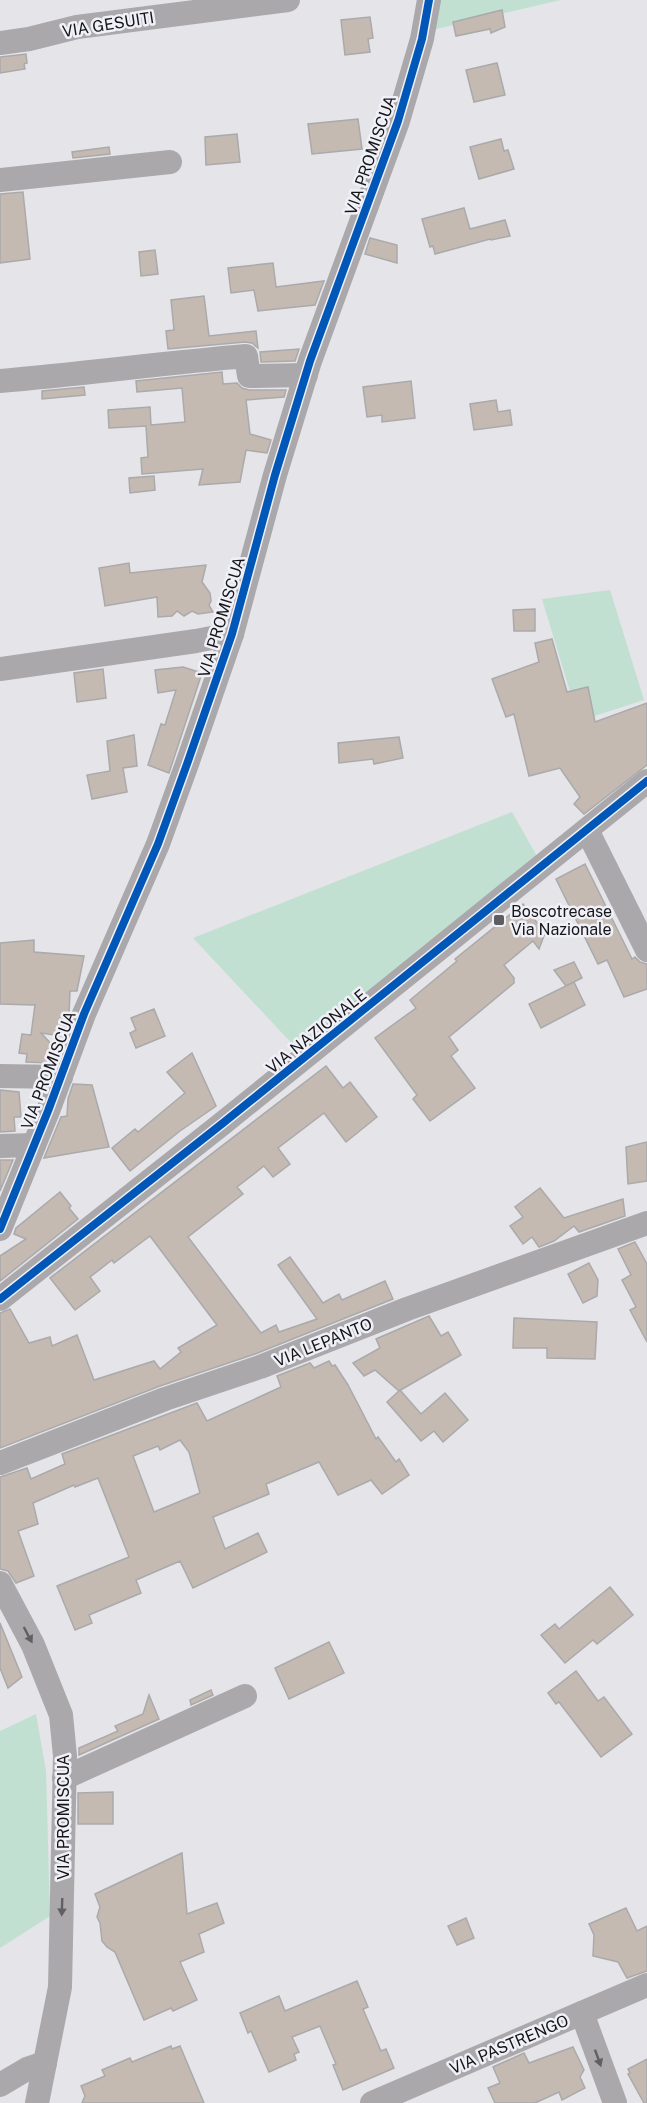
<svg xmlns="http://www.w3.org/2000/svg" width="647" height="2103" viewBox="0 0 647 2103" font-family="'Public Sans',sans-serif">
  <rect width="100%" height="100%" fill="#e4e4e9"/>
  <!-- green -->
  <g fill="#c1e0d1">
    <polygon points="438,0 561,0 432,30"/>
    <polygon points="610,590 644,700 579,721 542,599"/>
    <polygon points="512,812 538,858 298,1050 193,938"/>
    <polygon points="36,1714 46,1771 50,1916 0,1948 0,1731"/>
  </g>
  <!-- building -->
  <g fill="#c4bab1" stroke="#aaa9ab" stroke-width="1.5" fill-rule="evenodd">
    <polygon points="502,10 505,27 491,33 490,29 456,36 453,22"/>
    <polygon points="370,17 373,38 368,39 370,52 345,55 341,20"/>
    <polygon points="26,54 27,63 24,64 25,69 0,73 0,57"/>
    <polygon points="497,63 505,95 474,102 466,70"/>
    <polygon points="358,119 362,149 312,154 308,124"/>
    <polygon points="237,134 240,162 206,165 205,137"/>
    <polygon points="501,139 504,151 508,150 514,169 479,179 470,147"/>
    <polygon points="109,147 110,154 73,158 72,152"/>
    <polygon points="23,192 30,259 0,263 0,194"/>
    <polygon points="464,208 470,229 505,220 510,236 491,240 490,239 435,254 433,246 430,247 422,219"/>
    <polygon points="370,238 397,245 397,263 365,254"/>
    <polygon points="155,250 158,274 141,276 139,252"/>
    <polygon points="273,263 276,287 324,281 315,305 258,311 254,290 231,293 228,268"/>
    <polygon points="204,296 209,336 256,331 258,348 252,343 245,342 168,349 166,331 174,330 171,300"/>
    <polygon points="299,349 295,361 261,362 260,352"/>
    <polygon points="222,372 223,384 237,383 242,388 249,390 286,390 284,397 246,400 250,434 271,440 267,453 246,450 240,482 199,485 203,469 142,474 141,458 148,457 146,426 109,428 108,410 150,407 151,425 185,422 182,388 137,392 136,381"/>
    <polygon points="411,381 415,418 382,422 382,415 367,417 363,387"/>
    <polygon points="84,387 85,395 42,399 42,391"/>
    <polygon points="496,400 498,412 510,410 512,425 474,430 470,404"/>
    <polygon points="154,476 155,490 130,493 129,478"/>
    <polygon points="129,563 130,573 206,565 202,582 210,593 211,601 209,605 213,612 198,614 192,611 184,616 177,611 172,616 158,617 157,597 105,606 99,568"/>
    <polygon points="535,609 535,631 514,631 513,610"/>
    <polygon points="552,639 567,692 588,687 595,722 647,703 647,765 584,814 574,804 580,797 560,768 529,776 514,714 506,717 492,679 539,662 535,643"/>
    <polygon points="183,667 202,673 169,773 148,765 161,724 165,725 176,690 158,693 155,670"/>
    <polygon points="103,669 106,698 77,702 74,673"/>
    <polygon points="134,735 137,766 123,768 127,792 92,799 87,775 110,771 107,741"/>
    <polygon points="399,737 403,758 374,764 373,759 339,763 338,743"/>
    <polygon points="585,864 632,959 635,957 640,962 647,964 647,989 624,997 607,960 598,964 556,879"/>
    <polygon points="523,904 545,933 539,949 533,941 504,965 514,978 514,983 449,1037 458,1050 451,1056 475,1088 430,1121 413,1099 417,1095 375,1038 416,1008 410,1000 457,961 455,959"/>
    <polygon points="34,940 34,952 84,956 77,991 70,991 69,1015 61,1036 41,1033 56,1049 51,1063 26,1062 27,1054 19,1053 22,1034 31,1035 35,1005 0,1004 0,943"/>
    <polygon points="574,962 582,978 566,986 554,970"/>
    <polygon points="574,982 585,1005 541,1028 529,1004"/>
    <polygon points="154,1009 165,1036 136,1048 130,1033 136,1030 131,1018"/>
    <polygon points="192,1053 216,1106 180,1131 130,1171 112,1148 135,1129 138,1132 185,1093 167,1072"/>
    <polygon points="326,1066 343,1088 350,1082 377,1117 346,1142 324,1113 278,1148 290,1164 273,1177 264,1166 237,1187 243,1194 188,1237 261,1333 276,1325 279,1332 317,1319 278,1265 290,1257 323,1303 339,1294 342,1300 385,1281 393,1299 255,1354 160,1386 0,1448 0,1313 10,1309 29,1343 50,1337 52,1346 77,1335 94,1380 154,1361 160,1369 181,1352 178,1348 217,1325 150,1236 114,1263 112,1260 90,1277 100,1291 75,1310 50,1278"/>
    <polygon points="73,1084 92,1085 109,1147 44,1158 61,1117 67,1116 68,1099"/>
    <polygon points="0,1090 19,1092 21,1117 14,1117 15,1131 0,1132"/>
    <polygon points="647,1142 647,1181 628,1184 626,1147"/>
    <polygon points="0,1160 13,1160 0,1191"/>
    <polygon points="540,1188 564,1218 623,1199 625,1216 579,1232 574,1226 554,1241 539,1247 532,1237 523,1244 510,1226 523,1217 515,1207"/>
    <polygon points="60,1192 71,1206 69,1208 78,1219 0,1281 0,1256 26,1239 14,1234 16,1228"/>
    <polygon points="635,1242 647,1264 647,1342 630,1310 636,1307 622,1280 631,1275 618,1249"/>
    <polygon points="589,1263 598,1280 597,1296 583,1303 568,1274"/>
    <polygon points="429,1316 441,1336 448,1332 461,1355 399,1391 375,1370 364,1376 353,1363 380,1348 376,1339"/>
    <polygon points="514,1318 597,1322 595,1359 547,1358 547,1348 513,1348"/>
    <path d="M 329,1361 L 332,1366 L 335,1365 L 348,1385 L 376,1439 L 378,1437 L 396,1462 L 399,1459 L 409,1475 L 382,1494 L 371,1480 L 338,1495 L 319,1462 L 266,1484 L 269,1494 L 213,1517 L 225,1549 L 258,1533 L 267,1552 L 193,1588 L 180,1561 L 136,1580 L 141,1593 L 89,1615 L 92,1623 L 75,1630 L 57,1586 L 129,1557 L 98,1478 L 75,1487 L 74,1485 L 33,1503 L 38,1524 L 18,1531 L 34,1576 L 16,1583 L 8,1571 L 0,1569 L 0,1477 L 27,1468 L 31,1479 L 65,1464 L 62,1454 L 197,1403 L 207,1421 L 281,1387 L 277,1376 L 310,1363 L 314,1368 ZM 180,1440 L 189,1452 L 200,1493 L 154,1512 L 133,1456 L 158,1446 L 160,1450 Z"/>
    <polygon points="400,1390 421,1414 445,1393 468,1420 443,1442 434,1431 421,1441 387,1402"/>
    <polygon points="610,1587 633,1615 597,1644 593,1640 565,1663 541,1635 555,1624 559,1629"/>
    <polygon points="0,1623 22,1677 8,1688 0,1668"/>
    <polygon points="329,1642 344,1673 289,1699 275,1668"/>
    <polygon points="576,1671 598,1701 604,1697 632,1734 601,1757 559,1702 556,1704 548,1693"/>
    <polygon points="211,1690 213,1695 191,1705 190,1700"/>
    <polygon points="149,1695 159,1719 79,1755 79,1748 118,1731 115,1726 143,1714"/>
    <polygon points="113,1792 113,1824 78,1824 78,1793"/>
    <polygon points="182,1853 187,1914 217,1903 224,1923 199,1934 204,1952 180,1962 197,2000 173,2011 171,2008 144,2020 115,1952 107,1947 102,1941 100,1923 97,1917 100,1907 95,1894"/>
    <polygon points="626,1908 637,1931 647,1926 647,1971 627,1978 618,1962 593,1956 594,1935 589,1924"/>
    <polygon points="466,1918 474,1938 457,1945 448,1926"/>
    <polygon points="357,1981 368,2007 363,2009 381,2051 386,2049 394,2068 343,2090 333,2065 336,2064 320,2026 292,2037 299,2052 294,2054 296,2060 269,2072 251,2031 248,2033 240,2013 279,1996 285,2011"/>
    <polygon points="171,2046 172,2049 180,2046 204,2103 82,2103 85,2096 81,2086 105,2076 102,2070 130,2058 132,2062"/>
    <polygon points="573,2047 584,2070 580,2077 585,2088 562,2100 559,2092 535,2103 495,2103 488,2088 500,2083 493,2067 524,2053 529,2063"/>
    <polygon points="647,2059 647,2103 644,2103 628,2074 630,2073 628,2069"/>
  </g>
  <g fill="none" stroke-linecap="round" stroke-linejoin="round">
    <!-- minor -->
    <g stroke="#aaa8aa" stroke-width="24">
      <polyline points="0,43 29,39 77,27 288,0"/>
      <polyline points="0,180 170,162"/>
      <path d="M 0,381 C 82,374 164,363 246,356 L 249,376 L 306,375"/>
      <polyline points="0,669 196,641 232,634"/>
      <polyline points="587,830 647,950"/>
      <polyline points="0,1076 61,1077"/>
      <polyline points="0,1146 34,1145"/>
      <polyline points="0,1229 48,1111 84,1014 158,844 187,764 232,634 275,475 310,361 398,121 422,39 429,0"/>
      <polyline points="0,1299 223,1123 647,781"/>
      <polyline points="0,1463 165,1399 260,1367 407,1309 647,1223"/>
      <polyline points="0,1583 33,1645 61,1715 65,1756 60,1987 37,2103"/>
      <polyline points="64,1778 245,1696"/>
      <polyline points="582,2013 615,2103"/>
      <polyline points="0,2085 27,2069 45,2063"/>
      <polyline points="372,2103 647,1985"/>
    </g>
    <defs>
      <g id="cycleway">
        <polyline points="0,1229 48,1111 84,1014 158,844 187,764 232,634 275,475 310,361 398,121 422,39 429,0"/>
        <polyline points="0,1299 223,1123 647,781"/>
      </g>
    </defs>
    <!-- cycleway casing -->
    <use href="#cycleway" stroke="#f0f0f8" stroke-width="11"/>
    <!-- cycleway -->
    <use href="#cycleway" stroke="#0057b8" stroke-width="8"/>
  </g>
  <!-- one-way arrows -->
  <defs><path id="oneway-solid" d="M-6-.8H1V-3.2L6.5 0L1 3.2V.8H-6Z" transform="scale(1.5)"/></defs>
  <g fill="#605f62">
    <use href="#oneway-solid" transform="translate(28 1635) rotate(62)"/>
    <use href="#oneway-solid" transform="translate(62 1907) rotate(92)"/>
    <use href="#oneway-solid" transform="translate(598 2058) rotate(70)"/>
  </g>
  <!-- markers -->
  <rect fill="#5e5e62" stroke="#f0f0f8" stroke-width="2" x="493" y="914" width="12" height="12" rx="3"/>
  <g text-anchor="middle" stroke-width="5" stroke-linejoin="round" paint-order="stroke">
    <!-- street labels -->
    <g font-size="16" fill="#161619" stroke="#f0f0f8">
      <text transform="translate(108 24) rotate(-9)" y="6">VIA GESUITI</text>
      <text transform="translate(370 155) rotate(-71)" y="6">VIA PROMISCUA</text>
      <text transform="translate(221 617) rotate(-73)" y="6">VIA PROMISCUA</text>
      <text transform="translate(316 1031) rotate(-39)" y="6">VIA NAZIONALE</text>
      <text transform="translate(48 1070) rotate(-69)" y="6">VIA PROMISCUA</text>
      <text transform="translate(323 1342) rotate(-22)" y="6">VIA LEPANTO</text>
      <text transform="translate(63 1817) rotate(-90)" y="6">VIA PROMISCUA</text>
      <text transform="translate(509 2044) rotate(-23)" y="6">VIA PASTRENGO</text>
    </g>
    <!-- poi labels -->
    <g font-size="16" fill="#161619" stroke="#f0f0f8" text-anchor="start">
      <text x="511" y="917">Boscotrecase<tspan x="511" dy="18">Via Nazionale</tspan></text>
    </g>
  </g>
</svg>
